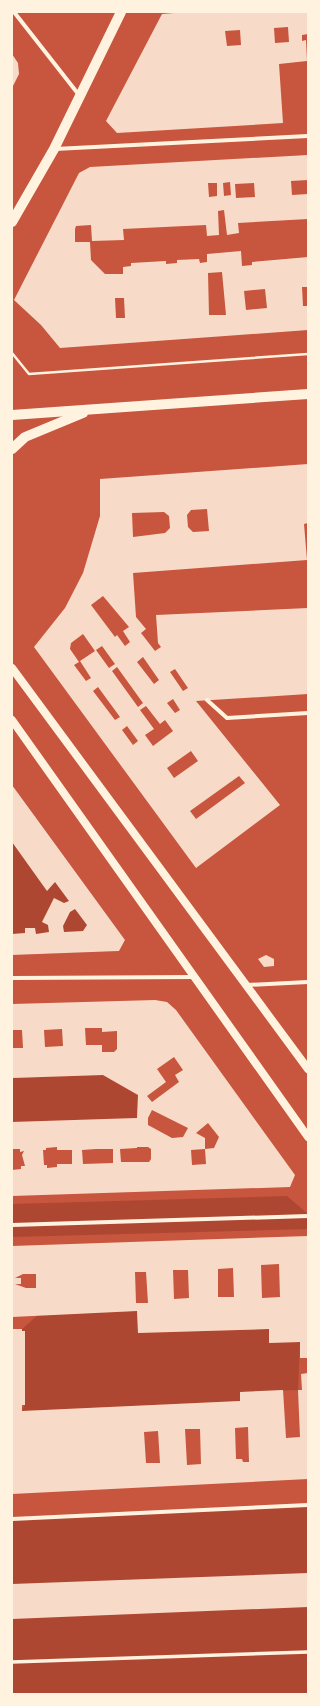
<svg xmlns="http://www.w3.org/2000/svg" width="320" height="1706" viewBox="0 0 320 1706" font-family="'DM Sans',sans-serif">
  <rect width="100%" height="100%" fill="#c8553d"/>
  <!-- green -->
  <g fill="#ae4732">
    <polygon points="12,785 125,940 119,951 12,955"/>
    <polygon points="103,1075 138,1095 137,1118 12,1122 12,1078"/>
    <polygon points="287,1196 308,1214 308,1229 12,1237 12,1204"/>
    <polygon points="137,1311 138,1333 269,1329 269,1343 300,1342 298,1390 240,1392 240,1401 22,1411 25,1404 22,1329 38,1315"/>
    <polygon points="308,1505 308,1694 12,1694 12,1519"/>
  </g>
  <!-- building -->
  <g fill="#f7dbc8" fill-rule="evenodd">
    <path d="M 186,12 L 308,12 L 308,34 L 302,35 L 302,41 L 306,40 L 307,61 L 279,64 L 283,123 L 117,133 L 106,121 L 162,14 ZM 288,27 L 289,42 L 275,43 L 274,28 ZM 240,30 L 241,45 L 227,46 L 225,31 Z"/>
    <polygon points="12,54 18,63 19,74 12,88"/>
    <path d="M 308,155 L 308,180 L 291,181 L 292,195 L 308,194 L 308,219 L 238,223 L 239,233 L 227,235 L 224,210 L 218,211 L 219,235 L 207,236 L 206,225 L 123,229 L 124,240 L 92,241 L 91,225 L 76,226 L 75,229 L 75,242 L 90,242 L 91,260 L 105,274 L 123,274 L 123,267 L 131,266 L 131,263 L 166,261 L 166,264 L 177,263 L 177,260 L 199,259 L 200,263 L 207,262 L 207,254 L 241,251 L 242,266 L 252,265 L 252,262 L 308,257 L 308,287 L 302,287 L 303,306 L 308,306 L 308,330 L 60,348 L 41,325 L 14,300 L 79,173 L 90,167 ZM 230,182 L 231,195 L 224,196 L 223,183 ZM 208,183 L 217,183 L 217,196 L 209,197 ZM 254,183 L 255,197 L 236,198 L 235,184 ZM 222,272 L 226,315 L 209,315 L 208,273 ZM 265,289 L 267,308 L 246,310 L 244,291 ZM 115,298 L 124,298 L 125,318 L 116,318 Z"/>
    <path d="M 308,464 L 308,523 L 304,524 L 307,560 L 133,573 L 136,617 L 146,629 L 141,633 L 155,651 L 161,647 L 158,643 L 156,615 L 308,608 L 308,694 L 196,701 L 280,805 L 196,868 L 34,647 L 65,608 L 83,573 L 100,516 L 100,479 ZM 207,509 L 209,531 L 193,532 L 188,527 L 187,515 L 191,510 ZM 164,512 L 169,516 L 170,528 L 165,533 L 133,537 L 132,513 ZM 103,596 L 129,627 L 123,631 L 130,642 L 125,646 L 117,635 L 115,637 L 91,605 ZM 83,634 L 95,651 L 80,661 L 91,678 L 86,681 L 74,665 L 79,662 L 70,649 L 71,643 ZM 102,646 L 115,664 L 109,668 L 96,650 ZM 143,657 L 159,680 L 154,684 L 137,662 ZM 117,667 L 143,703 L 138,707 L 112,671 ZM 175,669 L 188,688 L 183,691 L 170,672 ZM 98,687 L 120,717 L 115,720 L 93,691 ZM 173,699 L 180,710 L 175,713 L 167,703 ZM 146,706 L 160,724 L 165,720 L 173,731 L 153,746 L 145,735 L 154,729 L 140,710 ZM 127,726 L 138,741 L 133,745 L 122,730 ZM 191,751 L 198,761 L 174,778 L 167,768 ZM 239,776 L 245,783 L 196,819 L 190,811 Z"/>
    <path d="M 12,785 L 125,940 L 119,951 L 12,955 L 12,934 L 25,933 L 25,928 L 35,928 L 36,934 L 49,932 L 48,925 L 42,922 L 54,898 L 64,903 L 69,901 L 55,882 L 47,891 L 12,842 ZM 75,909 L 87,925 L 83,931 L 64,932 L 63,926 L 70,912 Z"/>
    <polygon points="266,955 274,959 274,966 264,967 258,959"/>
    <path d="M 155,1000 L 167,1002 L 176,1010 L 295,1175 L 290,1187 L 12,1196 L 12,1170 L 21,1169 L 21,1166 L 25,1166 L 22,1155 L 24,1151 L 20,1152 L 20,1149 L 12,1149 L 12,1122 L 137,1118 L 138,1095 L 103,1075 L 12,1078 L 12,1048 L 23,1048 L 22,1030 L 12,1030 L 12,1004 ZM 85,1028 L 102,1028 L 102,1032 L 117,1031 L 117,1049 L 114,1052 L 102,1052 L 102,1045 L 86,1045 ZM 62,1029 L 63,1046 L 45,1047 L 44,1030 ZM 174,1057 L 183,1070 L 175,1075 L 179,1082 L 152,1102 L 147,1096 L 166,1082 L 157,1069 ZM 152,1110 L 188,1128 L 183,1137 L 172,1138 L 148,1125 L 148,1118 ZM 208,1123 L 219,1137 L 214,1148 L 205,1149 L 206,1164 L 192,1165 L 191,1150 L 205,1149 L 205,1138 L 196,1133 ZM 57,1147 L 57,1150 L 72,1150 L 72,1164 L 57,1164 L 57,1167 L 47,1168 L 47,1165 L 44,1165 L 43,1150 L 46,1150 L 46,1148 ZM 137,1147 L 148,1147 L 151,1149 L 151,1159 L 149,1162 L 121,1162 L 120,1149 L 137,1148 ZM 96,1149 L 113,1149 L 113,1163 L 83,1164 L 82,1150 Z"/>
    <path d="M 308,1236 L 308,1358 L 300,1358 L 300,1342 L 269,1343 L 269,1329 L 138,1333 L 137,1311 L 12,1317 L 12,1246 ZM 279,1264 L 280,1297 L 262,1298 L 261,1265 ZM 233,1268 L 234,1297 L 218,1297 L 218,1269 ZM 173,1270 L 188,1270 L 189,1298 L 174,1299 ZM 135,1272 L 146,1272 L 148,1303 L 136,1303 ZM 23,1274 L 36,1274 L 36,1288 L 26,1288 L 15,1284 L 21,1284 L 21,1278 L 15,1278 Z"/>
    <path d="M 12,1329 L 22,1329 L 22,1331 L 25,1331 L 25,1405 L 22,1405 L 22,1411 L 240,1401 L 240,1392 L 283,1390 L 286,1438 L 300,1437 L 298,1390 L 302,1390 L 301,1374 L 308,1373 L 308,1479 L 12,1494 ZM 248,1427 L 249,1462 L 243,1462 L 242,1459 L 236,1459 L 235,1428 ZM 185,1429 L 200,1429 L 201,1464 L 187,1465 ZM 158,1431 L 160,1463 L 146,1463 L 144,1432 Z"/>
    <polygon points="308,1573 308,1607 12,1619 12,1584"/>
  </g>
  <g fill="none" stroke-linecap="round" stroke-linejoin="round">
    <!-- path -->
    <polyline stroke="#fff3e0" stroke-width="2.5" points="12,353 29,374 308,354"/>
    <!-- pedestrian -->
    <polyline stroke="#fff3e0" stroke-width="3.5" points="12,1662 308,1652"/>
    <!-- minor -->
    <g stroke="#fff3e0" stroke-width="4">
      <polyline points="14,12 79,95"/>
      <polyline points="55,149 308,136"/>
      <polyline points="207,700 227,718 308,713"/>
      <polyline points="12,978 195,977"/>
      <polyline points="247,985 308,982"/>
      <polyline points="12,1225 308,1216"/>
      <polyline points="12,1519 308,1505"/>
    </g>
    <!-- secondary -->
    <g stroke="#fff3e0" stroke-width="8">
      <polyline points="12,668 308,1069"/>
      <polyline points="12,720 308,1137"/>
    </g>
    <!-- primary -->
    <g stroke="#fff3e0" stroke-width="10">
      <polyline points="12,222 54,149 121,12"/>
      <polyline points="12,415 308,394"/>
      <polyline points="12,449 25,437 83,413"/>
    </g>
  </g>
  <!-- border -->
  <rect width="320" height="1706" fill="none" stroke="#fff3e0" stroke-width="26"/>
</svg>
